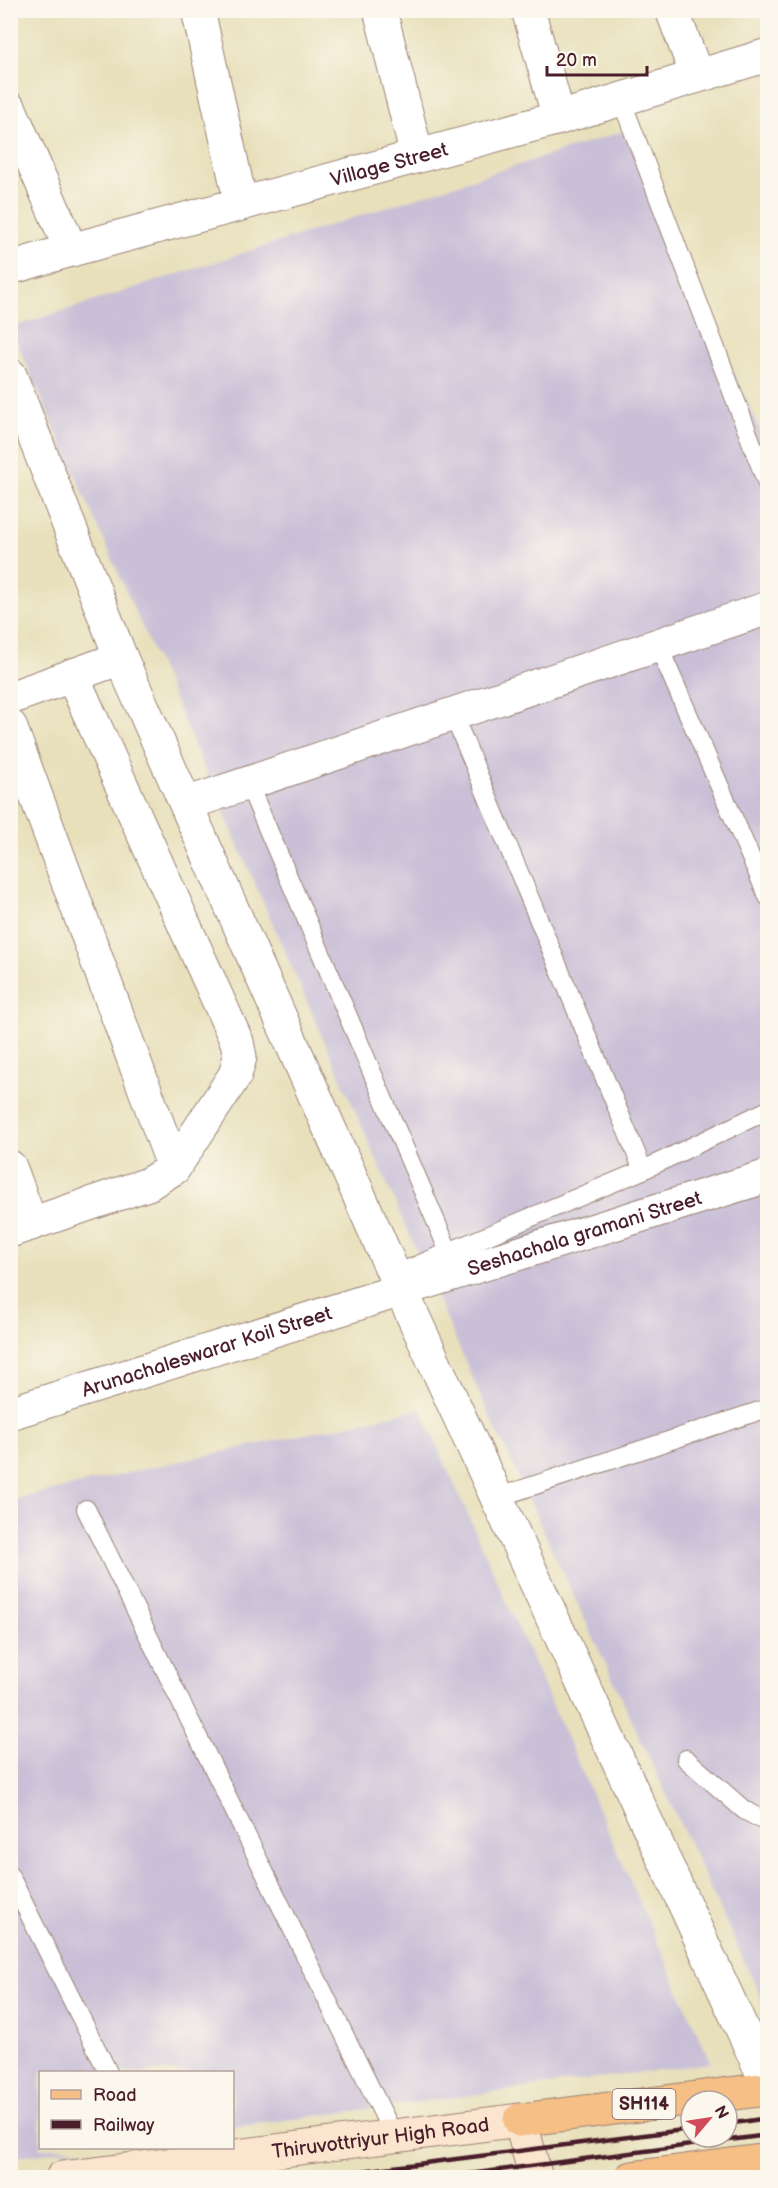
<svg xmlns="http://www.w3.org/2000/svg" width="778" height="2188" viewBox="0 0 778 2188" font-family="'Balsamiq Sans',sans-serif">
  <rect width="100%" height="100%" fill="#fbf7ec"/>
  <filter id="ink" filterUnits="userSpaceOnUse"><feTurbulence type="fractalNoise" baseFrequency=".0167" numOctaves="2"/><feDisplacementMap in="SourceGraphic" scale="12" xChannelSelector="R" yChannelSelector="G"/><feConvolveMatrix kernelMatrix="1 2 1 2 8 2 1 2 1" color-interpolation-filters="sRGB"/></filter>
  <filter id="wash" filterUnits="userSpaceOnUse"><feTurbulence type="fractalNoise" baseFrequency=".008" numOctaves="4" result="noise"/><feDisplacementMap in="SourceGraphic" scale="24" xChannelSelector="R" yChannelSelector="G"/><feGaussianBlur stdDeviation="1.35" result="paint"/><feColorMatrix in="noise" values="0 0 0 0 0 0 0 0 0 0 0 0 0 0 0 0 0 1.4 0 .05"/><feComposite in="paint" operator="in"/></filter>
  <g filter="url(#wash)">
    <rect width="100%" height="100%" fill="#e8e0bb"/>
    <!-- industrial -->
    <g fill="#c9bfd7">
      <polygon points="624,131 767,446 767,2010 480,1395 11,329 10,328"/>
      <polygon points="421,1409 711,2063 233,2127 232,2072 40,2072 40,2148 84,2148 11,2157 10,1501 149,1468"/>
    </g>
  </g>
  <g filter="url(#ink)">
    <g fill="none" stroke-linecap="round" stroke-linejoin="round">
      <defs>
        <g id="service">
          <polyline points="621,99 768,486"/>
          <polyline points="658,645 768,897"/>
          <polyline points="453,714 643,1170"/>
          <polyline points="248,783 449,1252"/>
          <polyline points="394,1275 643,1170 768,1110"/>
          <polyline points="496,1498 768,1408"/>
          <polyline points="86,1509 394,2136"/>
          <polyline points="686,1759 744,1810 768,1823"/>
          <polyline points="10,1876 108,2072"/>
        </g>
        <g id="minor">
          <polyline points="198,10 241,204"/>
          <polyline points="380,10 417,156"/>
          <polyline points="528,10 559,118"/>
          <polyline points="672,10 697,76"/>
          <polyline points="10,109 71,250"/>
          <path id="s1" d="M 10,268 L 71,250 L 559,118 L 768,55"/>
          <polyline points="10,698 121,658"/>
          <polyline points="10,726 174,1168"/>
          <polyline points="186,804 768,608"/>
          <polyline points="10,1167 31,1224"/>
          <polyline points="10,1231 148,1184 174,1168 235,1075 240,1057 237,1042 72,675"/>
          <path id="s2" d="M 10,1413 L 401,1290"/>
        </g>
        <g id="tertiary">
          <polyline points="10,375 121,658 401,1290 768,2085"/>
          <path id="s3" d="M 401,1290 L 768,1176"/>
        </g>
        <g id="secondary">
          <path id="s4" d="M 62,2178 L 520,2120 L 536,2178"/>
        </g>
        <g id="primary">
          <polyline points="520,2120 768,2089"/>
          <polyline points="631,2178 768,2160"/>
        </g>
      </defs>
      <!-- service casing -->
      <use href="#service" stroke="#998073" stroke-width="20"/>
      <!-- minor casing -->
      <use href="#minor" stroke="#998073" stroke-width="35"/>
      <!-- tertiary casing -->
      <use href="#tertiary" stroke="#998073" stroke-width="35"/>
      <!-- secondary casing -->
      <use href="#secondary" stroke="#998073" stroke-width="35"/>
      <!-- primary casing -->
      <use href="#primary" stroke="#998073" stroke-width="35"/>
      <!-- service -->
      <use href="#service" stroke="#fff" stroke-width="18"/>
      <!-- minor -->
      <use href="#minor" stroke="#fff" stroke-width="33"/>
      <!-- tertiary -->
      <use href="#tertiary" stroke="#fff" stroke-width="33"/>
      <!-- secondary -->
      <use href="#secondary" stroke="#fbe5cf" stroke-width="33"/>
      <!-- primary -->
      <use href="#primary" stroke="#f5bf86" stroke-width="33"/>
      <!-- rail -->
      <g stroke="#4a1f2b" stroke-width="4.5">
        <polyline points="727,2124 768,2118"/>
        <polyline points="307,2178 691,2129"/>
        <polyline points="438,2178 768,2135"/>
      </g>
    </g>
  </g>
  <g text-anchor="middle" stroke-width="5" stroke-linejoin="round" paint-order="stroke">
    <!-- shield labels -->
    <rect fill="#fbf7ec" stroke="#7f6065" stroke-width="1.5" x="612.5" y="2089" width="63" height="30" rx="4.5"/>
    <g font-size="18" font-weight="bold" fill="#4a1f2b">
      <text x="644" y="2110">SH114</text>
    </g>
    <!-- street labels -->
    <g font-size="20" fill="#4a1f2b" stroke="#fbf7ec">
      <text dy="7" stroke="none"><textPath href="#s1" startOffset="393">Village Street</textPath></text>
      <text dy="7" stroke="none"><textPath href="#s3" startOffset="192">Seshachala gramani Street</textPath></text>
      <text dy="7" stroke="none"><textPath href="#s2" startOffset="206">Arunachaleswarar Koil Street</textPath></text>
      <text dy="7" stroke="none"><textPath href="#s4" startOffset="321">Thiruvottriyur High Road</textPath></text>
    </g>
  </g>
  <!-- margin -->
  <rect width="778" height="2188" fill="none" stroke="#fbf7ec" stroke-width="36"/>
  <!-- legend -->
  <rect x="39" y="2071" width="195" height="78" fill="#fbf7ec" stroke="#b4a19f" stroke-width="1.5"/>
  <rect x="51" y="2090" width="30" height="9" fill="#f5bf86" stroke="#b4a19f" stroke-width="1.5"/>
  <text x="93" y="2101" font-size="18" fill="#4a1f2b">Road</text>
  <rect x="51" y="2120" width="30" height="9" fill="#4a1f2b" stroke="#b4a19f" stroke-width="1.5"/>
  <text x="93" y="2131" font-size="18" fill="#4a1f2b">Railway</text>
  <!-- north arrow -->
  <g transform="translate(709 2119) rotate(61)"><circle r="28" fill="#fbf7ec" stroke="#b4a19f" stroke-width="1.5"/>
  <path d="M0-4.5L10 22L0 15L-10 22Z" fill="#d1495b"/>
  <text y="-9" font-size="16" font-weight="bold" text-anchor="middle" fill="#4a1f2b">N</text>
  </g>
  <!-- scale -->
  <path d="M547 66v9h100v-9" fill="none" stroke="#4a1f2b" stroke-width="3"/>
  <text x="556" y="66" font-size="18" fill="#4a1f2b" stroke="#fbf7ec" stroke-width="4.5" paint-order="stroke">20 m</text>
</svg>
